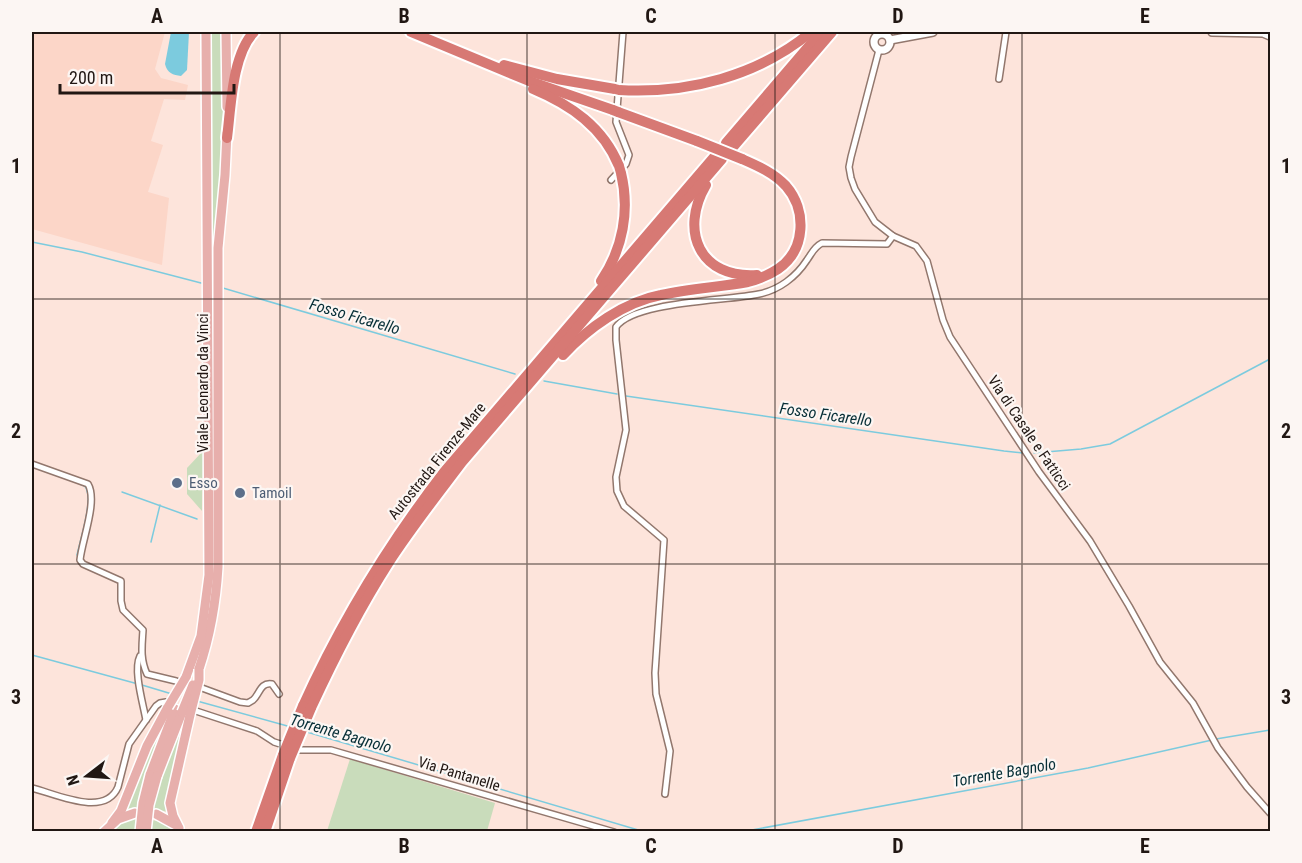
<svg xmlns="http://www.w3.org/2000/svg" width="1302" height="863" viewBox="0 0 1302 863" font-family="'Roboto Condensed',sans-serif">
  <rect width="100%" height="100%" fill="#fde4db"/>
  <!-- built -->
  <polygon fill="#fcd6c8" points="32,32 165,32 155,69 161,78 188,85 185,100 164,99 151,141 163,145 148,192 169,198 162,265 32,229"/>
  <!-- green -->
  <g fill="#c9dcbb">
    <polygon points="209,32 223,32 223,153 214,252 214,547 213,547"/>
    <polygon points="202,452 203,452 202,511 187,494 187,468"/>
    <polygon points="168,716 146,773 162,777 185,720 168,812 145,807 126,809 150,747"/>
    <polygon points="350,759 495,803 487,831 327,831"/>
    <polygon points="138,818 158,821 174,831 111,832 123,822"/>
  </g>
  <!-- water -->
  <path fill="#7ccbde" d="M 171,32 L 189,32 L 187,70 L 181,76 C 173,75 167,73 165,64 Z"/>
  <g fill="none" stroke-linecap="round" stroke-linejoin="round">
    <!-- stream -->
    <g stroke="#7ccbde" stroke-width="1.5">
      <polyline points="32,242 82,252 201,283"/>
      <polyline points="223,288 515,374"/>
      <polyline points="544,381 617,394"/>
      <polyline points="626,396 1004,451 1023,453"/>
      <polyline points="1034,453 1081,449 1110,444 1270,359"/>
      <polyline points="122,492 197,519"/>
      <polyline points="151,542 160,505"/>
      <path d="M 77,555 C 80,541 92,503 87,491 C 86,486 84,486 80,484"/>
      <polyline points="32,655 138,684"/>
      <polyline points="142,685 172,694"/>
      <polyline points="197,701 291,727"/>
      <polyline points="307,732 645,832"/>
      <polyline points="1216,739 1270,730"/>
      <polyline points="741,832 1088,768 1212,740"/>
    </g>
    <defs>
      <g id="minor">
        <polyline points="879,50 851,157 849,167 851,178 855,189 875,222 893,236 916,246 927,261 943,320 950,337 1039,472 1090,541 1129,606 1160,662 1193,703 1218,748 1247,787 1270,813"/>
        <polyline points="999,79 1006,32"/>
        <polyline points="611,180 626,164 629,155 616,122 623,32"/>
        <path d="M 32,464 L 88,484 C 98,501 82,540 80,560 L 83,564 L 121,581 L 121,601 L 123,610 L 143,630 C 142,646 140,659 147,674 L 176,681"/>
        <path d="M 140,656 C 133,670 143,703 146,720"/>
        <path d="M 202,688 L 240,702 L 248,703 L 253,700 C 260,694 260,682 272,684 L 279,694"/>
        <polyline points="196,711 257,731 274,742 299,750 331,750 614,832"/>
        <path d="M 32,788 C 56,794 105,818 118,787 L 129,744 L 156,706 L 160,703 L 166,702"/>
        <path d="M 665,794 L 670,751 L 656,694 L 655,673 L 664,540 L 624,506 L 617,491 L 616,477 L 626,430 L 616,340 L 616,327 C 634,301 728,301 759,294 C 779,290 796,277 807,260 C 812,253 814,247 822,243 L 887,244 L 893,236"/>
      </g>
      <g id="tertiary">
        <polyline points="1212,32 1263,33 1270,36"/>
        <circle cx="882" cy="42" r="8"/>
        <polyline points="890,40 933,32"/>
      </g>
      <g id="primary">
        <polyline points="226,32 227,107"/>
        <path d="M 199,669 C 210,636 216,602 218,567 L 218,248 L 225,175 L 227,133"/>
        <polyline points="186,677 201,636 209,575 206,32"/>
        <polyline points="150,775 175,709"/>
        <polyline points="157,776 182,712"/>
        <polyline points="156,814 176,825"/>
        <polyline points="112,823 121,811 147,746 168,707"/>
        <polyline points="179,828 173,816 170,803 190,715"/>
        <polyline points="104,832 118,819 135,813"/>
      </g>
      <g id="motorway">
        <polyline points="411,32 529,81 613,110"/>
        <polyline points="504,65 557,79 615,89"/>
        <path d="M 533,89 C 571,105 603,127 619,166"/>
        <path d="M 619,90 C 688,94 758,76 811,32"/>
        <polyline points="618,112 697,141"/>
        <path d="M 227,138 C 231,107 232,55 254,32"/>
        <polyline points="726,143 821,32"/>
        <polyline points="733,147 832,32"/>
        <path d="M 706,185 C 679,231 700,279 757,275"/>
        <path d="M 601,281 C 623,249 630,210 621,173"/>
        <path d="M 563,355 C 588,328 624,302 661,295 C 689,289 719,287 748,282 C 759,279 769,275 778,269 C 806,250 807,210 786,186 C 774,173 758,166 742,159"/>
        <path d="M 303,706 C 341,622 388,545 444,472 L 715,156"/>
        <path d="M 311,708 C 334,658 359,609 389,562 C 411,528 437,495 462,462 L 722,159"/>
        <polyline points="256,832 283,755"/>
        <polyline points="265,832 290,758"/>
      </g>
    </defs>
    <!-- minor casing -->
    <use href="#minor" stroke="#92776d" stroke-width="8"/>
    <!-- tertiary casing -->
    <use href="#tertiary" stroke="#92776d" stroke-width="10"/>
    <!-- primary casing -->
    <use href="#primary" stroke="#fff" stroke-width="12"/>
    <!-- motorway casing -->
    <use href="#motorway" stroke="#fff" stroke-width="14"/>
    <!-- minor -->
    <use href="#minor" stroke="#fff" stroke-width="5"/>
    <!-- tertiary -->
    <use href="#tertiary" stroke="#fff" stroke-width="7"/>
    <!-- primary -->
    <use href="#primary" stroke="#e7afac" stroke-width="9"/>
    <!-- motorway -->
    <use href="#motorway" stroke="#d77974" stroke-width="10"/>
    <defs>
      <g id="primary-bridge">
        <polyline points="168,707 186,677"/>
        <polyline points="182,712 193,685"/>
        <polyline points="190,715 199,680 199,669"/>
        <polyline points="140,832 143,803 150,775"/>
        <polyline points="146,832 149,805 157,776"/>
      </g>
      <g id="motorway-bridge">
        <polyline points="615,89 619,90"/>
        <polyline points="613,110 618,112"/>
        <polyline points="697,141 742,159"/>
        <polyline points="619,166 621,173"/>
        <polyline points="283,755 303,706"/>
        <polyline points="290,758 311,708"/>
      </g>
    </defs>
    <!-- primary-bridge casing -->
    <use href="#primary-bridge" stroke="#fff" stroke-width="12" stroke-linecap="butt"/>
    <!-- motorway-bridge casing -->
    <use href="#motorway-bridge" stroke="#fff" stroke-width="14" stroke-linecap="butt"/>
    <!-- primary-bridge -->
    <use href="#primary-bridge" stroke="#e7afac" stroke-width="9"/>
    <!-- motorway-bridge -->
    <use href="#motorway-bridge" stroke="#d77974" stroke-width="10"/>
  </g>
  <!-- grid -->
  <path fill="none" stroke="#211713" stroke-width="1.5" stroke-opacity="0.55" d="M 280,32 L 280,832M 527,32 L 527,832M 775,32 L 775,832M 1022,32 L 1022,832M 32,299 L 1270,299M 32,564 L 1270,564"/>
  <!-- markers -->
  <g fill="#5c6f8a" stroke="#fcf6f3" stroke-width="2">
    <circle cx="177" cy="483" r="6"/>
    <circle cx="240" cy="493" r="6"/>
  </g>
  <g text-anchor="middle" stroke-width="4.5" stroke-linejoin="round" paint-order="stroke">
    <!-- street labels -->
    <g font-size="15" fill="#211713" stroke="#fcf6f3">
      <text transform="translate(203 383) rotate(-90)" y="5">Viale Leonardo da Vinci</text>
      <text transform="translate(1029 433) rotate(56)" y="5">Via di Casale e Fatticci</text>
      <text transform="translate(437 461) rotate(-51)" y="5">Autostrada Firenze-Mare</text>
      <text transform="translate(459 774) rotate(17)" y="5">Via Pantanelle</text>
    </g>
    <!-- service labels -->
    <g font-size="15" fill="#4e5e75" stroke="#fcf6f3" text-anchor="start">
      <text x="189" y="488">Esso</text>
      <text x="252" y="498">Tamoil</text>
    </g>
    <!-- water labels -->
    <g font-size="16" font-style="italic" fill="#072f37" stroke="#fcf6f3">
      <text transform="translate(355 316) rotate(16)" y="6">Fosso Ficarello</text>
      <text transform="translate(826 414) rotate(8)" y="6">Fosso Ficarello</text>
      <text transform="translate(341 733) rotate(16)" y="6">Torrente Bagnolo</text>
      <text transform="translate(1004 772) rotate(-10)" y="6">Torrente Bagnolo</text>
    </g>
  </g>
  <!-- border -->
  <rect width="1302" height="863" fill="none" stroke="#fcf6f3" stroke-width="66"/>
  <!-- north arrow -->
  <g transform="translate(87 776) rotate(253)" stroke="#fcf6f3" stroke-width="4.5" paint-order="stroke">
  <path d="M0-4.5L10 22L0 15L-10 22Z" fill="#211713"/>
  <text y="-9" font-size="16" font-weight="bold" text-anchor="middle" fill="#211713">N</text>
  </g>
  <!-- scale -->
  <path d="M60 84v9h174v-9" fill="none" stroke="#211713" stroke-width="3"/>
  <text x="69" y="84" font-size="18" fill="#211713" stroke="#fcf6f3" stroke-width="4.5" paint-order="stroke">200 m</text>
  <rect x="33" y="33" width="1236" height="797" fill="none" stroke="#211713" stroke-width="2"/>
  <g font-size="20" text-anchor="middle" font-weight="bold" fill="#211713">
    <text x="157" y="23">A</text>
    <text x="404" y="23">B</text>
    <text x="651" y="23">C</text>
    <text x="898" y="23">D</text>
    <text x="1145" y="23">E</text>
    <text x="16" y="173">1</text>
    <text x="1286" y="173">1</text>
    <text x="16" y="438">2</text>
    <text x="1286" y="438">2</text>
    <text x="16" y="704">3</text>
    <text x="1286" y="704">3</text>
    <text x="157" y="853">A</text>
    <text x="404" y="853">B</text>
    <text x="651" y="853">C</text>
    <text x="898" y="853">D</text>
    <text x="1145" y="853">E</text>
  </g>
</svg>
